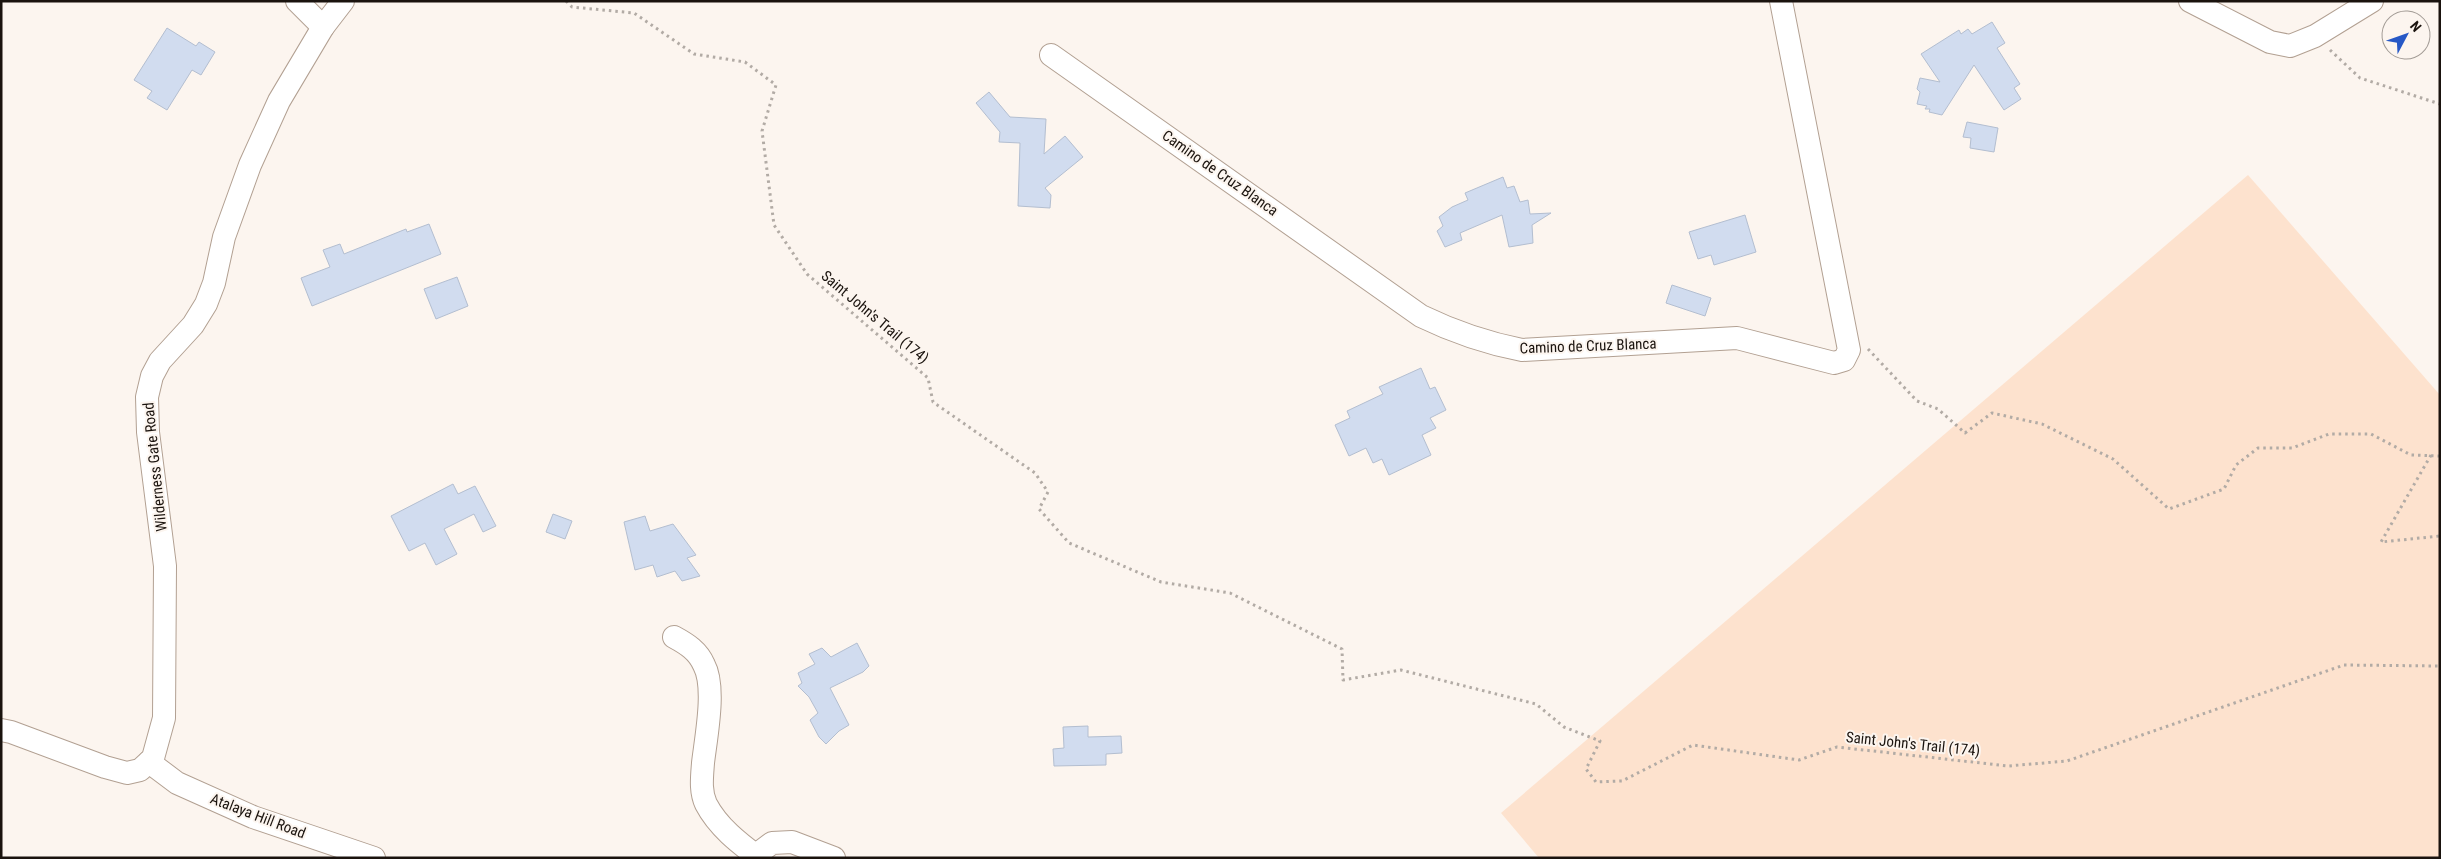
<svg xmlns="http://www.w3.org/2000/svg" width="2441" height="859" viewBox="0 0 2441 859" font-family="'Roboto Condensed',sans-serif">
  <rect width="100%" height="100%" fill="#fcf5ef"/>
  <!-- green -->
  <polygon fill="#fde2ce" points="2248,175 2440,395 2440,858 1539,858 1501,813"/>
  <!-- building -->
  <g fill="#d1dcef" stroke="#b3bed0">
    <polygon points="1992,22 2005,43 1997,48 2020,84 2014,88 2021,99 2004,110 1974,65 1942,115 1929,112 1930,109 1925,109 1927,106 1917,104 1920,92 1917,89 1920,78 1940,82 1921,54 1959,30 1961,34 1968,29 1972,34"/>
    <polygon points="167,28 196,46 199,42 215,52 201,75 192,70 167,110 147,98 152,91 134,80"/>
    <polygon points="989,92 1010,117 1046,119 1044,154 1065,136 1083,157 1045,188 1051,195 1050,208 1018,206 1020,143 999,142 1000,132 976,103"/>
    <polygon points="1967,122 1998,128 1994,152 1970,148 1971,138 1963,137"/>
    <polygon points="1503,177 1507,188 1514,186 1520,202 1528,200 1530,214 1551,213 1532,225 1533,243 1509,247 1502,215 1460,233 1462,240 1445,247 1437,231 1443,226 1439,217 1452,207 1468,200 1465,193"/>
    <polygon points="1745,215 1756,252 1714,265 1711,255 1698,259 1689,232"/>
    <polygon points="429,224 441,254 312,306 301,278 330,267 323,250 340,244 344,254 406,229 407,232"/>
    <polygon points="457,277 468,306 436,319 424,289"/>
    <polygon points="1672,285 1711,298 1705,316 1666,303"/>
    <polygon points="1421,368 1430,389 1435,387 1446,410 1430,418 1436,428 1422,435 1431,455 1389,475 1382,459 1373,463 1366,448 1349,456 1335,425 1350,418 1347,411 1383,394 1379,387"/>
    <polygon points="453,484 458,494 475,486 496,526 483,532 474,514 444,529 457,554 436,565 425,543 409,551 391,516"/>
    <polygon points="553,514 572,521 565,539 546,532"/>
    <polygon points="645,516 650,531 673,524 696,555 687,558 700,576 682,581 675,571 657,577 653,565 635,570 624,522"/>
    <polygon points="857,643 869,666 863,672 830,688 849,725 839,731 826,744 819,737 810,720 818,713 809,697 798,686 802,683 798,673 815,664 809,654 822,648 831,657"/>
    <polygon points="1088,726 1088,737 1121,736 1122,753 1106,754 1106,765 1054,766 1053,749 1064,748 1063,727"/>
  </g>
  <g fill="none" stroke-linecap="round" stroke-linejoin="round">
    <defs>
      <g id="minor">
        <polyline points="297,1 323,27"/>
        <polyline points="2190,1 2270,42 2290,46 2315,36 2372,1"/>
        <path d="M 1051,55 L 1421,316 C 1454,332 1486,343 1522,350 L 1737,338 L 1834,363 L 1844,360 L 1849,350 L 1781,1"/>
        <path d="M 674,637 C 687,644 698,651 704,665 C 716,687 706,737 703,763 C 702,777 700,791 706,804 C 718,827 739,843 759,858"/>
        <polyline points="1,730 11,732 105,767 127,773 140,770 153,758 164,718 165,566 148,432 147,397 152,376 160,361 193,325 206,304 214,283 224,237 250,165 279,101 323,27 343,1"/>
        <polyline points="149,762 177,783 253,817 374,858"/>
        <polyline points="756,855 772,843 792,842 834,858"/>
      </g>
    </defs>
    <!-- minor casing -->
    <use href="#minor" stroke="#b2a092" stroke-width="24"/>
    <!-- path -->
    <g stroke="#b2aba5" stroke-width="3" stroke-dasharray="2.5 4" stroke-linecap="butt">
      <polyline points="566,1 572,7 634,13 694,54 745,62 776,85 762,131 774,225 807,274 928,378 933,402 1035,473 1048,492 1039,509 1069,543 1161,582 1230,593 1342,649 1343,680 1401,670 1536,704 1564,727 1600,741 1586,769 1596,782 1622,781 1693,745 1799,760 1837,747 2008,766 2067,761 2344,665 2440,666"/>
      <polyline points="2330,50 2360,78 2440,104"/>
      <polyline points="1868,349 1917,401 1938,409 1965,433 1992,413 2042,424 2113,459 2169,509 2224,489 2236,465 2258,448 2292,448 2329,434 2371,434 2411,455 2440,456"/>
      <polyline points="2431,455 2381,542 2440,536"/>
    </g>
    <!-- minor -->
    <use href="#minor" stroke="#fff" stroke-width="22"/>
  </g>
  <g text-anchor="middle" stroke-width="4" stroke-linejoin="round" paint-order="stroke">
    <!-- street labels -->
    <g font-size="15" fill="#1a130e" stroke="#fcf5ef">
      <text transform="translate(1220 173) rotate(35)" y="5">Camino de Cruz Blanca</text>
      <text transform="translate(875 317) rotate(40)" y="5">Saint John's Trail (174)</text>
      <text transform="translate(1588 346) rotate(-2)" y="5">Camino de Cruz Blanca</text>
      <text transform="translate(155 467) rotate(-96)" y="5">Wilderness Gate Road</text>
      <text transform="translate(1913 744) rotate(6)" y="5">Saint John's Trail (174)</text>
      <text transform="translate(258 816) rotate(21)" y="5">Atalaya Hill Road</text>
    </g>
  </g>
  <!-- border -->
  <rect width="2441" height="859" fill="none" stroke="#1a130e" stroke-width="5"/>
  <!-- north arrow -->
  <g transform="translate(2406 35) rotate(49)"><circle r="24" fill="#fcf5ef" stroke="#a29b95"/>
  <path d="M0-4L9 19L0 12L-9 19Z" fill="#2658c6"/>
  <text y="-8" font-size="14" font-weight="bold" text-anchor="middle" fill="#1a130e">N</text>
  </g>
</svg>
